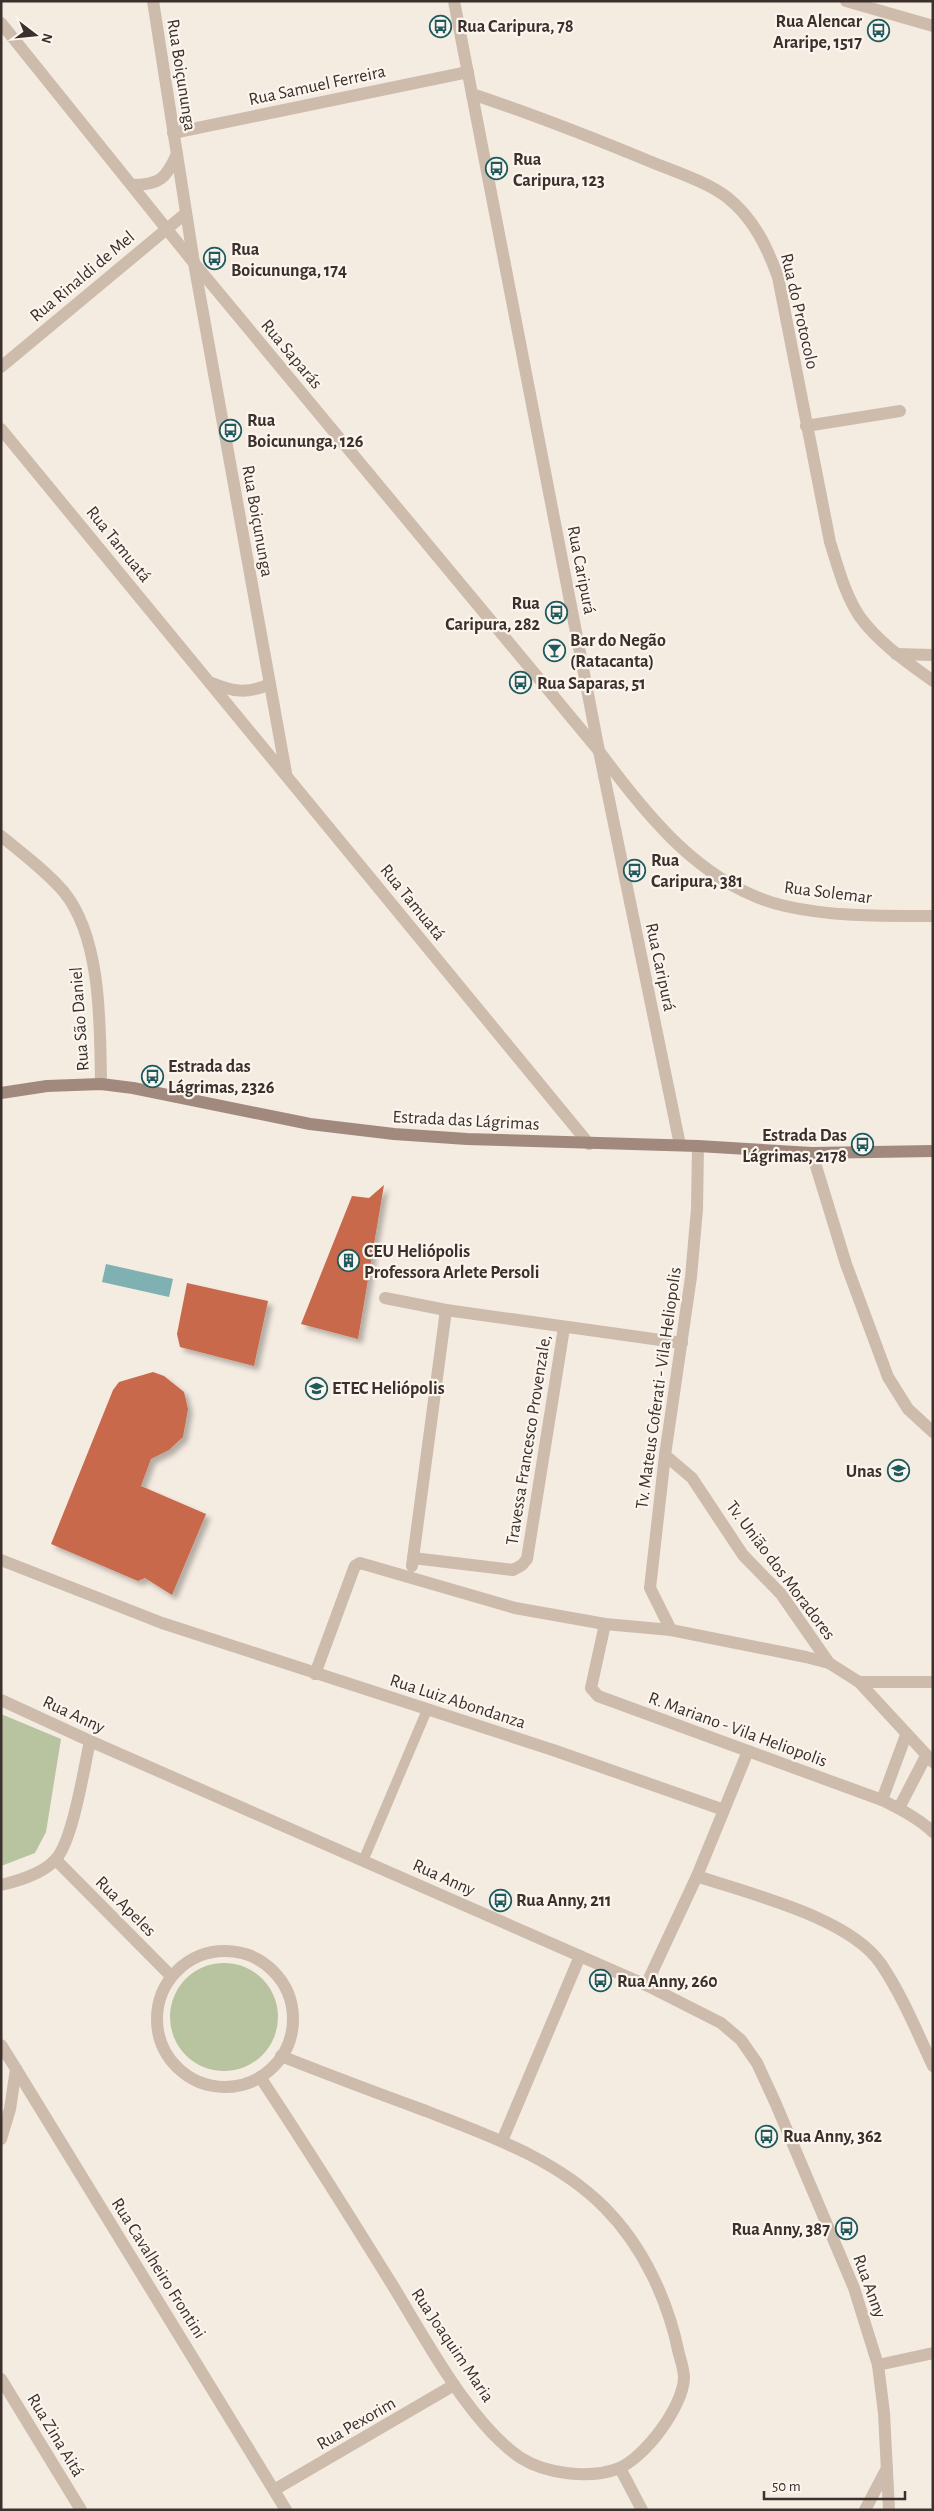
<svg xmlns="http://www.w3.org/2000/svg" width="934" height="2511" viewBox="0 0 934 2511" font-family="'Alegreya Sans',sans-serif">
  <defs>
    <filter id="shadow"><feDropShadow dx="4.5" dy="4.5" stdDeviation="2.5" flood-color="#0004"/></filter>
  </defs>
  <rect width="100%" height="100%" fill="#f4ebe1"/>
  <!-- green -->
  <g fill="#b8c4a0">
    <polygon points="1,1714 61,1739 46,1832 35,1853 1,1866"/>
    <circle cx="224" cy="2017" r="54"/>
  </g>
  <!-- water -->
  <polygon fill="#7fb0b2" points="106,1264 173,1279 169,1297 102,1282"/>
  <!-- building -->
  <g fill="#c8694b" filter="url(#shadow)">
    <polygon points="384,1185 358,1339 301,1324 352,1196 369,1198"/>
    <polygon points="187,1283 268,1301 254,1366 180,1347 177,1334"/>
    <polygon points="153,1372 164,1376 184,1392 188,1409 183,1437 169,1450 151,1459 141,1486 206,1514 172,1595 145,1578 138,1581 51,1544 113,1390 119,1382"/>
  </g>
  <g fill="none" stroke-linecap="round" stroke-linejoin="round">
    <!-- service -->
    <polyline stroke="#cdbbac" stroke-width="10" points="363,1861 427,1710"/>
    <!-- minor -->
    <g stroke="#cdbbac" stroke-width="12">
      <polyline points="153,1 194,263 286,773"/>
      <path d="M 1,23 L 194,263 L 599,751 C 646,815 703,887 785,906 C 833,917 884,916 933,916"/>
      <path d="M 472,94 C 532,114 591,137 649,161 C 673,171 708,182 728,198 C 754,219 767,247 778,277 L 830,542 C 838,567 845,595 860,617 C 879,643 907,662 933,681"/>
      <polyline points="173,133 468,72"/>
      <path d="M 132,185 C 159,185 166,179 177,154"/>
      <polyline points="1,367 186,213"/>
      <polyline points="806,426 900,411"/>
      <polyline points="1,429 589,1144"/>
      <polyline points="896,654 933,655"/>
      <path d="M 212,683 C 233,692 248,694 270,684"/>
      <path d="M 1,836 C 22,853 46,871 64,892 C 102,939 100,1027 101,1084"/>
      <polyline points="812,1153 846,1264 888,1377 908,1409 933,1432"/>
      <polyline points="385,1298 446,1310 682,1343"/>
      <polyline points="665,1455 692,1478 743,1555 781,1594 829,1663"/>
      <polyline points="413,1558 513,1570 522,1565 527,1559 564,1328"/>
      <polyline points="1,1560 162,1623 553,1750 724,1810 697,1876 646,1985"/>
      <polyline points="412,1566 446,1310"/>
      <path d="M 605,1624 L 591,1688 L 598,1696 L 882,1800 C 900,1809 918,1818 933,1832"/>
      <polyline points="671,1630 650,1588 665,1455 691,1277 697,1209 698,1146"/>
      <polyline points="315,1674 353,1571 355,1566 360,1563 515,1608 605,1624 671,1630 806,1657 829,1663 859,1682 933,1682"/>
      <polyline points="859,1682 933,1762"/>
      <polyline points="1,1700 90,1741 646,1985 721,2023 741,2040 757,2063 775,2102 854,2288 878,2365 884,2413 889,2510"/>
      <polyline points="882,1800 906,1735"/>
      <polyline points="899,1808 926,1756"/>
      <polyline points="724,1810 748,1751"/>
      <polyline points="56,1860 171,1976"/>
      <path d="M 697,1876 C 749,1894 849,1917 881,1964 C 902,1995 917,2032 933,2066"/>
      <path d="M 1,1885 C 18,1881 44,1873 56,1859 C 73,1840 84,1768 90,1741"/>
      <circle cx="225" cy="2019" r="68"/>
      <polyline points="16,2069 286,2510"/>
      <path d="M 260,2077 C 306,2146 349,2215 393,2286 C 425,2338 470,2424 521,2458 C 546,2474 589,2479 617,2469 C 644,2459 683,2407 684,2378 C 684,2370 681,2361 679,2354 C 668,2300 643,2246 604,2207 C 555,2158 489,2136 426,2111 C 377,2093 329,2075 281,2056"/>
      <polyline points="502,2141 580,1956"/>
      <polyline points="878,2365 933,2353"/>
      <polyline points="1,2379 81,2510"/>
      <polyline points="620,2468 642,2510"/>
      <polyline points="274,2490 454,2385"/>
      <polyline points="865,2510 887,2468"/>
    </g>
    <!-- tertiary -->
    <g stroke="#cdbbac" stroke-width="12">
      <polyline points="454,1 599,751 680,1145"/>
      <polyline points="846,1 933,26"/>
      <polyline points="1,2045 16,2069 10,2109 1,2139"/>
    </g>
    <!-- secondary -->
    <polyline stroke="#a18a7d" stroke-width="12" points="1,1093 47,1086 101,1084 133,1088 310,1124 394,1134 467,1139 698,1146 812,1153 933,1151"/>
  </g>
  <!-- icons -->
  <defs>
    <symbol id="bus-ring" viewBox="-11 -11 22 22"><circle r="9.5" fill="#fbf5ee" stroke="#1f5a5e" stroke-width="1.5"/><path d="M-5-6H5V4H4V6H2V4H-2V6H-4V4H-5ZM-3.5-4V0h7V-4ZM-3.5 1.2v1.5H-2V1.2ZM2 1.2v1.5H3.5V1.2Z" fill="#1f5a5e"/></symbol>
    <symbol id="bar-ring" viewBox="-11 -11 22 22"><circle r="9.5" fill="#fbf5ee" stroke="#1f5a5e" stroke-width="1.5"/><path d="M-6-5H6L.8 .8V4.5H3.5V6h-7V4.5H-.8V.8Z" fill="#1f5a5e"/></symbol>
    <symbol id="building-ring" viewBox="-11 -11 22 22"><circle r="9.5" fill="#fbf5ee" stroke="#1f5a5e" stroke-width="1.5"/><path d="M-4-6H4V6H1V3H-1V6H-4ZM-2.5-4.3h1.7v1.8h-1.7ZM.8-4.3h1.7v1.8H.8ZM-2.5-1h1.7V.8h-1.7ZM.8-1h1.7V.8H.8Z" fill="#1f5a5e"/></symbol>
    <symbol id="university-ring" viewBox="-11 -11 22 22"><circle r="9.5" fill="#fbf5ee" stroke="#1f5a5e" stroke-width="1.5"/><path d="M0-5L7-2L0 1L-7-2ZM-4 1L0 2.5L4 1V4Q0 6-4 4Z" fill="#1f5a5e"/></symbol>
    <symbol id="school-ring" viewBox="-11 -11 22 22"><circle r="9.5" fill="#fbf5ee" stroke="#1f5a5e" stroke-width="1.5"/><path d="M0-5L7-2L0 1L-7-2ZM-4 1L0 2.5L4 1V4Q0 6-4 4Z" fill="#1f5a5e"/></symbol>
  </defs>
  <g fill-rule="evenodd">
    <use href="#bus-ring" x="428" y="14" width="25" height="25"/>
    <use href="#bus-ring" x="866" y="18" width="25" height="25"/>
    <use href="#bus-ring" x="484" y="156" width="25" height="25"/>
    <use href="#bus-ring" x="202" y="246" width="25" height="25"/>
    <use href="#bus-ring" x="218" y="418" width="25" height="25"/>
    <use href="#bus-ring" x="544" y="600" width="25" height="25"/>
    <use href="#bar-ring" x="542" y="638" width="25" height="25"/>
    <use href="#bus-ring" x="508" y="670" width="25" height="25"/>
    <use href="#bus-ring" x="622" y="858" width="25" height="25"/>
    <use href="#bus-ring" x="140" y="1064" width="25" height="25"/>
    <use href="#bus-ring" x="850" y="1132" width="25" height="25"/>
    <use href="#building-ring" x="336" y="1248" width="25" height="25"/>
    <use href="#university-ring" x="304" y="1376" width="25" height="25"/>
    <use href="#school-ring" x="886" y="1458" width="25" height="25"/>
    <use href="#bus-ring" x="488" y="1888" width="25" height="25"/>
    <use href="#bus-ring" x="588" y="1968" width="25" height="25"/>
    <use href="#bus-ring" x="754" y="2124" width="25" height="25"/>
    <use href="#bus-ring" x="834" y="2216" width="25" height="25"/>
  </g>
  <g text-anchor="middle" stroke-width="4.5" stroke-linejoin="round" paint-order="stroke">
    <!-- poi labels -->
    <g font-size="18" font-weight="bold" fill="#3b302b" stroke="#fbf5ee" text-anchor="start">
      <text x="862" y="27" text-anchor="end">Rua Alencar<tspan x="862" dy="21">Araripe, 1517</tspan></text>
      <text x="457" y="32">Rua Caripura, 78</text>
      <text x="513" y="165">Rua<tspan x="513" dy="21">Caripura, 123</tspan></text>
      <text x="231" y="255">Rua<tspan x="231" dy="21">Boicununga, 174</tspan></text>
      <text x="247" y="426">Rua<tspan x="247" dy="21">Boicununga, 126</tspan></text>
      <text x="540" y="609" text-anchor="end">Rua<tspan x="540" dy="21">Caripura, 282</tspan></text>
      <text x="570" y="646">Bar do Negão<tspan x="570" dy="21">(Ratacanta)</tspan></text>
      <text x="537" y="689">Rua Saparas, 51</text>
      <text x="651" y="866">Rua<tspan x="651" dy="21">Caripura, 381</tspan></text>
      <text x="168" y="1072">Estrada das<tspan x="168" dy="21">Lágrimas, 2326</tspan></text>
      <text x="847" y="1141" text-anchor="end">Estrada Das<tspan x="847" dy="21">Lágrimas, 2178</tspan></text>
      <text x="364" y="1257">CEU Heliópolis<tspan x="364" dy="21">Professora Arlete Persoli</tspan></text>
      <text x="332" y="1394">ETEC Heliópolis</text>
      <text x="882" y="1477" text-anchor="end">Unas</text>
      <text x="516" y="1906">Rua Anny, 211</text>
      <text x="617" y="1987">Rua Anny, 260</text>
      <text x="783" y="2142">Rua Anny, 362</text>
      <text x="830" y="2235" text-anchor="end">Rua Anny, 387</text>
    </g>
    <!-- street labels -->
    <g font-size="18" fill="#3b302b" stroke="#fbf5ee">
      <text transform="translate(182 75) rotate(81)" y="6">Rua Boiçununga</text>
      <text transform="translate(317 85) rotate(-12)" y="6">Rua Samuel Ferreira</text>
      <text transform="translate(82 276) rotate(-40)" y="6">Rua Rinaldi de Mel</text>
      <text transform="translate(800 311) rotate(77)" y="6">Rua do Protocolo</text>
      <text transform="translate(292 354) rotate(50)" y="6">Rua Saparás</text>
      <text transform="translate(258 521) rotate(80)" y="6">Rua Boiçununga</text>
      <text transform="translate(119 544) rotate(51)" y="6">Rua Tamuatá</text>
      <text transform="translate(582 570) rotate(79)" y="6">Rua Caripurá</text>
      <text transform="translate(828 892) rotate(7)" y="6">Rua Solemar</text>
      <text transform="translate(413 902) rotate(51)" y="6">Rua Tamuatá</text>
      <text transform="translate(661 967) rotate(78)" y="6">Rua Caripurá</text>
      <text transform="translate(79 1019) rotate(-94)" y="6">Rua São Daniel</text>
      <text transform="translate(466 1120) rotate(3)" y="6">Estrada das Lágrimas</text>
      <text transform="translate(658 1388) rotate(-82)" y="6">Tv. Mateus Coferati - Vila Heliopolis</text>
      <text transform="translate(528 1440) rotate(-81)" y="6">Travessa Francesco Provenzale,</text>
      <text transform="translate(781 1570) rotate(53)" y="6">Tv. União dos Moradores</text>
      <text transform="translate(458 1701) rotate(18)" y="6">Rua Luiz Abondanza</text>
      <text transform="translate(74 1714) rotate(25)" y="6">Rua Anny</text>
      <text transform="translate(738 1729) rotate(20)" y="6">R. Mariano - Vila Heliopolis</text>
      <text transform="translate(444 1877) rotate(24)" y="6">Rua Anny</text>
      <text transform="translate(126 1906) rotate(45)" y="6">Rua Apeles</text>
      <text transform="translate(159 2268) rotate(58)" y="6">Rua Cavalheiro Frontini</text>
      <text transform="translate(870 2286) rotate(70)" y="6">Rua Anny</text>
      <text transform="translate(453 2345) rotate(56)" y="6">Rua Joaquim Maria</text>
      <text transform="translate(356 2423) rotate(-30)" y="6">Rua Pexorim</text>
      <text transform="translate(56 2435) rotate(59)" y="6">Rua Zina Aitá</text>
    </g>
  </g>
  <!-- border -->
  <rect width="934" height="2511" fill="none" stroke="#3b302b" stroke-width="5"/>
  <!-- north arrow -->
  <g transform="translate(35 35) rotate(106)" stroke="#fbf5ee" stroke-width="4" paint-order="stroke">
  <path d="M0-4L9 19L0 12L-9 19Z" fill="#3b302b"/>
  <text y="-8" font-size="14" font-weight="bold" text-anchor="middle" fill="#3b302b">N</text>
  </g>
  <!-- scale -->
  <path d="M764 2491v8h141v-8" fill="none" stroke="#3b302b" stroke-width="2.5"/>
  <text x="772" y="2491" font-size="15" fill="#3b302b" stroke="#fbf5ee" stroke-width="4" paint-order="stroke">50 m</text>
</svg>
